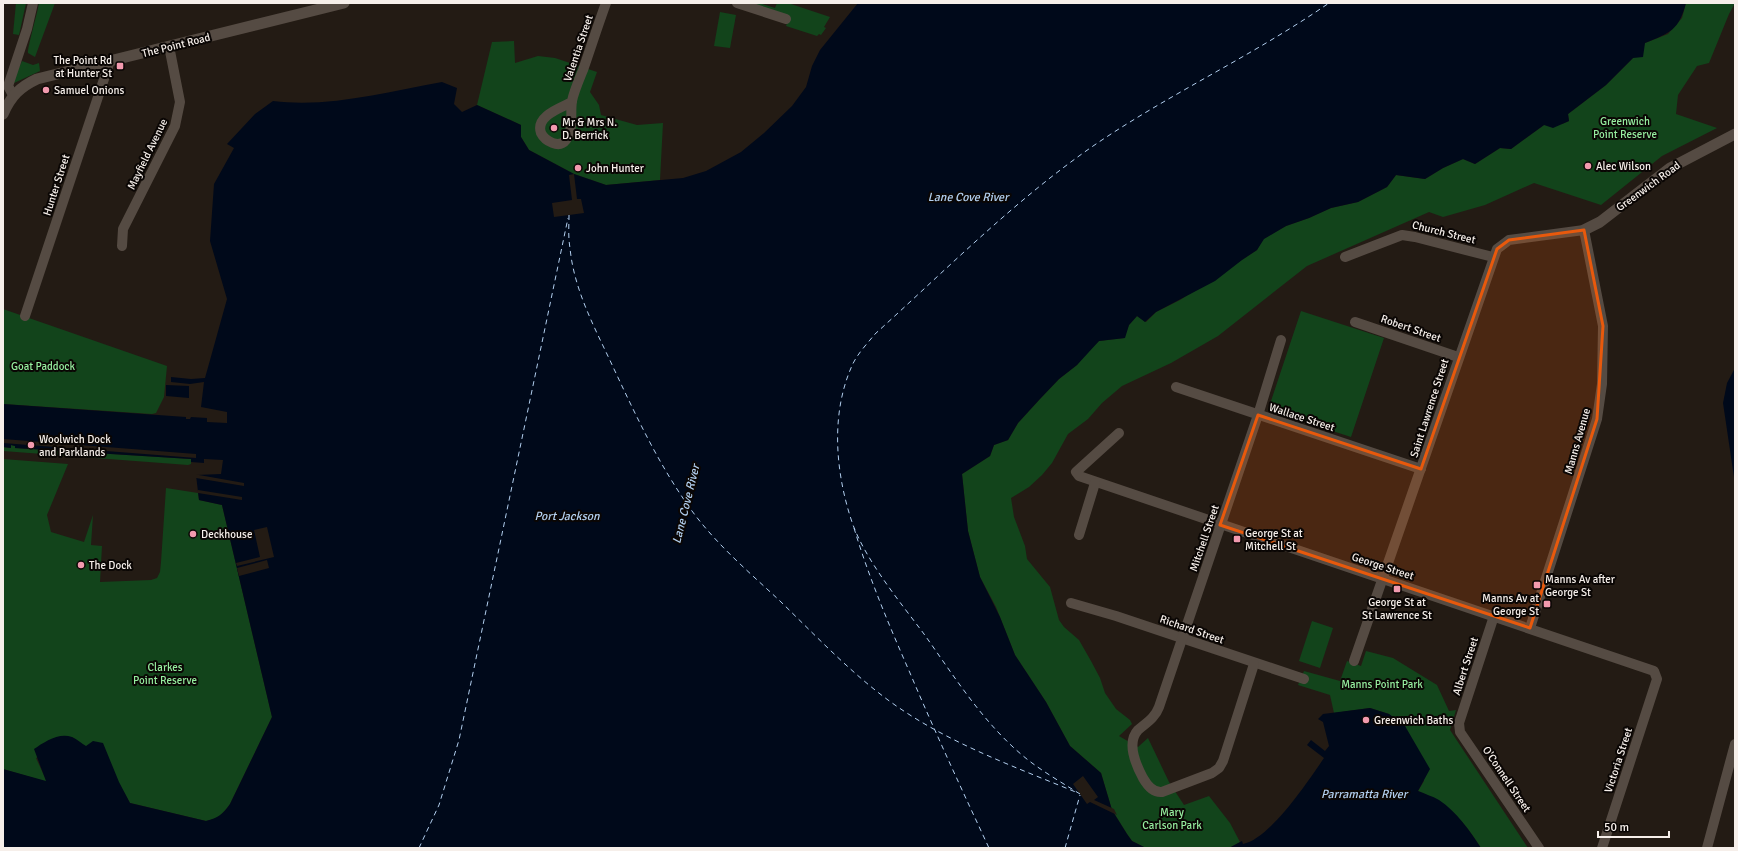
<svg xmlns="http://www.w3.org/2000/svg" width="1738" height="851" viewBox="0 0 1738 851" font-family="Signika,sans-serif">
  <rect width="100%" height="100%" fill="#231b14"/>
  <!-- green -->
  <g fill="#12441b">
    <polygon points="16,3 26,3 19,35 13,34"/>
    <path d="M 39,3 L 55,3 L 35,57 L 28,53 C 27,49 38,11 39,3 Z"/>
    <polygon points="746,3 759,3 775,8 777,3 788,3 830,17 824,27 826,28 821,35 819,34 817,36 786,26 787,23"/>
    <polygon points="1686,3 1735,3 1729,14 1709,63 1697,66 1678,95 1676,114 1717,128 1662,156 1601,205 1534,183 1485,205 1443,217 1429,212 1307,266 1218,336 1171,363 1122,386 1102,403 1088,419 1068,434 1052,463 1042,475 1029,487 1011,498 1014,517 1025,546 1027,559 1050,587 1059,620 1064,627 1079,640 1091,661 1100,678 1105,693 1116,709 1130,720 1132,724 1119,736 1138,747 1148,738 1169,782 1184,805 1209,796 1230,823 1240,842 1229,848 1146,848 1132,841 1127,834 1112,810 1101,773 1070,746 1046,702 1015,655 996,607 980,577 968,531 962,474 990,456 994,445 1008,440 1018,423 1039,400 1059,379 1077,365 1088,351 1099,341 1124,338 1129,325 1137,316 1146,322 1156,312 1180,300 1257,250 1263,239 1286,226 1309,218 1331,208 1358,202 1387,187 1396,175 1425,179 1443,168 1463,159 1475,164 1500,148 1511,149 1544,125 1562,124 1569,121 1568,114 1606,85 1633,58 1645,43 1668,34 1682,18"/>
    <polygon points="720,12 736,15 730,48 714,46"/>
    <polygon points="514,41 515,63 538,56 555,58 597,72 590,92 599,105 601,115 637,125 663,123 660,180 606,185 574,174 529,150 521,137 521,125 477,105 492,42"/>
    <polygon points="22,61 33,65 39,63 40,71 14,83 13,81"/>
    <polygon points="3,309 167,366 164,397 156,413 152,414 3,404"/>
    <polygon points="1301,311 1384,338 1351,437 1268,410"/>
    <polygon points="11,445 15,446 15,448 191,459 191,464 188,465 3,451 3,447 11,448"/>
    <path d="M 3,459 L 68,464 L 47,515 L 51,532 L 84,542 L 93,515 L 91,545 L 102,546 L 100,582 L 151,580 L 157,578 L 160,572 L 161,562 L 166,488 L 198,493 L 199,500 L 222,505 L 272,717 L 230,804 C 223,814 218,819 206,821 L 130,803 C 116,776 97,754 72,737 L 36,758 L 47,782 L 3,769 Z"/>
    <polygon points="1312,621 1333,628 1320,668 1299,661"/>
    <path d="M 1366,651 L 1393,658 L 1437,685 L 1449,711 L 1456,710 L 1450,730 L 1528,848 L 1481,848 C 1463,820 1449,804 1418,791 L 1424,781 L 1405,726 L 1389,714 L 1370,708 L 1334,713 L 1330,695 L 1298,685 L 1304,671 L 1340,681 L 1347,661 L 1361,666 Z"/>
  </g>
  <!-- water -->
  <g fill="#00091a">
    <path d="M 858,3 L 1686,3 C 1679,30 1670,33 1645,43 L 1643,57 L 1633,58 L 1606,85 L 1568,114 L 1569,121 L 1553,128 L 1544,125 L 1511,149 L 1500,148 L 1475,164 L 1463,159 L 1443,168 L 1425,179 L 1396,175 L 1387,187 L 1358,202 L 1331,208 L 1309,218 L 1286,226 L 1264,239 L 1257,250 L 1242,260 L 1215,281 L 1156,312 L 1145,322 L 1137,316 L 1129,325 L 1125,338 L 1099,341 L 1077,365 L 1059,379 L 1039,400 L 1018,423 L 1008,440 L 994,445 L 990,456 L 962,474 L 968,531 L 980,577 L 1000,617 L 1015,655 L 1046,702 L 1070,746 L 1101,773 L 1112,810 L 1127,834 L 1132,841 L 1146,848 L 3,848 L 3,769 L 46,781 L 34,749 C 44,742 59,732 72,737 C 77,739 82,744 86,746 L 93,741 L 103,743 L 119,782 L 130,803 L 206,821 C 218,818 223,814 230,804 L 272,717 L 222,505 L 199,500 L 196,475 L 221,474 L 223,460 L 204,459 L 204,463 L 191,462 L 191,459 L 15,448 L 15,446 L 11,445 L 11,448 L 3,447 L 3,404 L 186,417 L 186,419 L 190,419 L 191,417 L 207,418 L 207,422 L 227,423 L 227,412 L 201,407 L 204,382 L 190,384 L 171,382 L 171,377 L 191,379 L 205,378 L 227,299 L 210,241 L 214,184 L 234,148 L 227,144 L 255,114 L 273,101 C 329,108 386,92 442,82 L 457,88 L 454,104 L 462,112 L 477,105 L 521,125 L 521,137 L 529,150 L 574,174 L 606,185 L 683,178 L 706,171 L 741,152 L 764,133 L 792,106 L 806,87 L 812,66 L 820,50 Z"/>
    <polygon points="1735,368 1735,484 1723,403 1727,383"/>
    <polygon points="166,385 189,386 189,398 166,396"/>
    <path d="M 1370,708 L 1389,714 L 1405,726 L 1430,769 L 1418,791 C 1425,794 1432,796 1439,800 C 1457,812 1470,831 1481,848 L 1229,848 L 1242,841 L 1243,844 C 1270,839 1309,780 1324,758 L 1307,745 L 1311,740 L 1325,751 L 1329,746 L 1323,722 L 1318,719 L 1323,714 Z"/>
  </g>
  <!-- pier -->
  <g fill="#231b14">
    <polygon points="574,174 577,199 581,199 584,213 554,217 552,203 572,200 569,175"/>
    <polygon points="3,439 196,454 196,458 3,443"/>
    <polygon points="196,475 199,475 244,483 244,486 196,478"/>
    <polygon points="198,490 242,497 242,500 198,493"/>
    <polygon points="267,527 274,557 237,566 236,563 260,557 254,530"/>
    <polygon points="267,560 269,568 239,576 237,568"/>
    <polygon points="1083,776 1098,797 1094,800 1114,809 1117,815 1090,802 1087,804 1073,784"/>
  </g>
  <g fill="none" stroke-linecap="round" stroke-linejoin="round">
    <!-- ferry -->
    <g stroke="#b2cfef" stroke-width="1" stroke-dasharray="5 4" stroke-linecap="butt">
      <path d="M 569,215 C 569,226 568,237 570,248 C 574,291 596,330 614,369 C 637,418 660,467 692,511 C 717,545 750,573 780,601 C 815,635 849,671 888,700 C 945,742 1013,766 1078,793"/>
      <path d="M 854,528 C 869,578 889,625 910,673 C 935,732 962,790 989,848"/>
      <path d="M 1080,794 C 1064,784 1047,774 1032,763 C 987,729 956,679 924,634 C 900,602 867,562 853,525 C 836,476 830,417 851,368 C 856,355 867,344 875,334 C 947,269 1016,199 1096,144 C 1171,93 1254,55 1329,3"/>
      <polyline points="419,848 439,805 459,740 568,218"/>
      <polyline points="1065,848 1080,795"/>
    </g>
    <!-- minor -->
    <g stroke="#554b43" stroke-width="10">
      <polyline points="737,3 786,19"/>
      <polyline points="13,95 8,86 27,29 33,3"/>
      <path d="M 572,102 C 561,108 535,116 541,133 C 545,141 559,149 566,140 C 574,130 570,113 572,101 C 574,91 579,80 583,70 C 591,47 598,25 606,3"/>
      <polyline points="122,246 123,229 175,126 180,102 169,46"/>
      <polyline points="1345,257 1402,235 1415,237 1493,257"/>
      <polyline points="25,316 110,61"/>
      <polyline points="1355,322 1458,357"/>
      <polyline points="1176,387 1421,469"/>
      <polyline points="1119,433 1076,472 1079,476 1654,671 1657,679 1602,848"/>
      <polyline points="1079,535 1095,483"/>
      <polyline points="1071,603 1116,616 1304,679"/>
      <polyline points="1494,616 1459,723 1460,732 1539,848"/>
      <polyline points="1354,661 1497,249 1509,240 1584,230 1603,326 1602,384 1597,419 1530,628"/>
      <path d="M 1254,664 L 1223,761 L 1219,768 L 1212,773 L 1162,792 C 1153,793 1147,785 1143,778 C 1136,765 1126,743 1138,730 C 1146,723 1155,718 1159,707 L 1258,415 L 1281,340"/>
      <polyline points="1707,848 1735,744"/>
    </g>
    <!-- tertiary -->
    <g stroke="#554b43" stroke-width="11">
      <path d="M 3,114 C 11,96 20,87 37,79 L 344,3"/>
      <polyline points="1584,230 1600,222 1670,168 1735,134"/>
    </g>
  </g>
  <!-- marked area -->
  <path fill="#e8590c" fill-opacity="0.2" stroke="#e8590c" stroke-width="3" stroke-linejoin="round" d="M 1584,230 L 1603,326 L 1597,419 L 1530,628 L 1220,525 L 1258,415 L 1421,469 L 1497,249 L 1509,240 Z"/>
  <!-- markers -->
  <g fill="#f29aae" stroke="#0a0604" stroke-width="1.5">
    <rect x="116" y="62" width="8" height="8" rx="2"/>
    <circle cx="46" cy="90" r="4"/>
    <circle cx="554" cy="128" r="4"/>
    <circle cx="1588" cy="166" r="4"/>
    <circle cx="578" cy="168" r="4"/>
    <circle cx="31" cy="445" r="4"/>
    <circle cx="193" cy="534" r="4"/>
    <rect x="1233" y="535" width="8" height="8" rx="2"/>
    <circle cx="81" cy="565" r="4"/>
    <rect x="1533" y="581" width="8" height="8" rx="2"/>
    <rect x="1393" y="585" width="8" height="8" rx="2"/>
    <rect x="1543" y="600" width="8" height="8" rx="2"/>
    <circle cx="1366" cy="720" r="4"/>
  </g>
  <g text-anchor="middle" stroke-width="4" stroke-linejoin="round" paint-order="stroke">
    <!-- street labels -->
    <g font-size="11" fill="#f6efea" stroke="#0a0604">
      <text transform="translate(176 45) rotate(-14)" y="4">The Point Road</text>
      <text transform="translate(578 48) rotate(-71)" y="4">Valentia Street</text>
      <text transform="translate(147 154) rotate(-64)" y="4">Mayfield Avenue</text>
      <text transform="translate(56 185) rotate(-72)" y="4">Hunter Street</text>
      <text transform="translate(1648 186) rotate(-36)" y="4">Greenwich Road</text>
      <text transform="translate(1444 232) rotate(14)" y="4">Church Street</text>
      <text transform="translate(1411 328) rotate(19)" y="4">Robert Street</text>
      <text transform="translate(1429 408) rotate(-72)" y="4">Saint Lawrence Street</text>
      <text transform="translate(1302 417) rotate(18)" y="4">Wallace Street</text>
      <text transform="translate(1577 441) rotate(-74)" y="4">Manns Avenue</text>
      <text transform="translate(1204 538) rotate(-71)" y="4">Mitchell Street</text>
      <text transform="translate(1383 566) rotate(18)" y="4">George Street</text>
      <text transform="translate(1192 629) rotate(19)" y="4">Richard Street</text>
      <text transform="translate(1465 666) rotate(-72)" y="4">Albert Street</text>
      <text transform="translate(1618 760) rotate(-72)" y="4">Victoria Street</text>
      <text transform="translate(1507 779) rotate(56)" y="4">O'Connell Street</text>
    </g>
    <!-- poi labels -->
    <g font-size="11" fill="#f6efea" stroke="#0a0604" text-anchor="start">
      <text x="112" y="64" text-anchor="end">The Point Rd<tspan x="112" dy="13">at Hunter St</tspan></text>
      <text x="54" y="94">Samuel Onions</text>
      <text x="562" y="126">Mr &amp; Mrs N.<tspan x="562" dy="13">D. Berrick</tspan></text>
      <text x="1596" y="170">Alec Wilson</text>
      <text x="586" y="172">John Hunter</text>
      <text x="39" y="443">Woolwich Dock<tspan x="39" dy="13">and Parklands</tspan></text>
      <text x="1245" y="537">George St at<tspan x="1245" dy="13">Mitchell St</tspan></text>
      <text x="201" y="538">Deckhouse</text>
      <text x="89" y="569">The Dock</text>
      <text x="1545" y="583">Manns Av after<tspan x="1545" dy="13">George St</tspan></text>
      <text x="1539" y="602" text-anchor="end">Manns Av at<tspan x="1539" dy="13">George St</tspan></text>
      <text x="1397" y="606" text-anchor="middle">George St at<tspan x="1397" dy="13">St Lawrence St</tspan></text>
      <text x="1374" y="724">Greenwich Baths</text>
    </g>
    <!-- park labels -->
    <g font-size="11" fill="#96ee9f" stroke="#0a0604">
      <text x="1625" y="125">Greenwich<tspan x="1625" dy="13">Point Reserve</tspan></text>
      <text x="43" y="370">Goat Paddock</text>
      <text x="165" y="671">Clarkes<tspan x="165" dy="13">Point Reserve</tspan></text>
      <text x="1382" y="688">Manns Point Park</text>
      <text x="1172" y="816">Mary<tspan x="1172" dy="13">Carlson Park</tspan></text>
    </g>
    <!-- water labels -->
    <g font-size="12" font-style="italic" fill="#b2cfef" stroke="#0a0604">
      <text x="968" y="201">Lane Cove River</text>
      <text transform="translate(686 504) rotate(-76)" y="4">Lane Cove River</text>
      <text x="567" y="520">Port Jackson</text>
      <text x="1364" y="798">Parramatta River</text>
    </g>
  </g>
  <!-- border -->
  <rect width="1738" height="851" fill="none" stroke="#f6efea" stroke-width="8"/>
  <!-- scale -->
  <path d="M1598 831v6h71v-6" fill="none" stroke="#f6efea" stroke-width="2"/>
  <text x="1604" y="831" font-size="12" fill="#f6efea" stroke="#0a0604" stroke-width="3" paint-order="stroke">50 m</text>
</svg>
